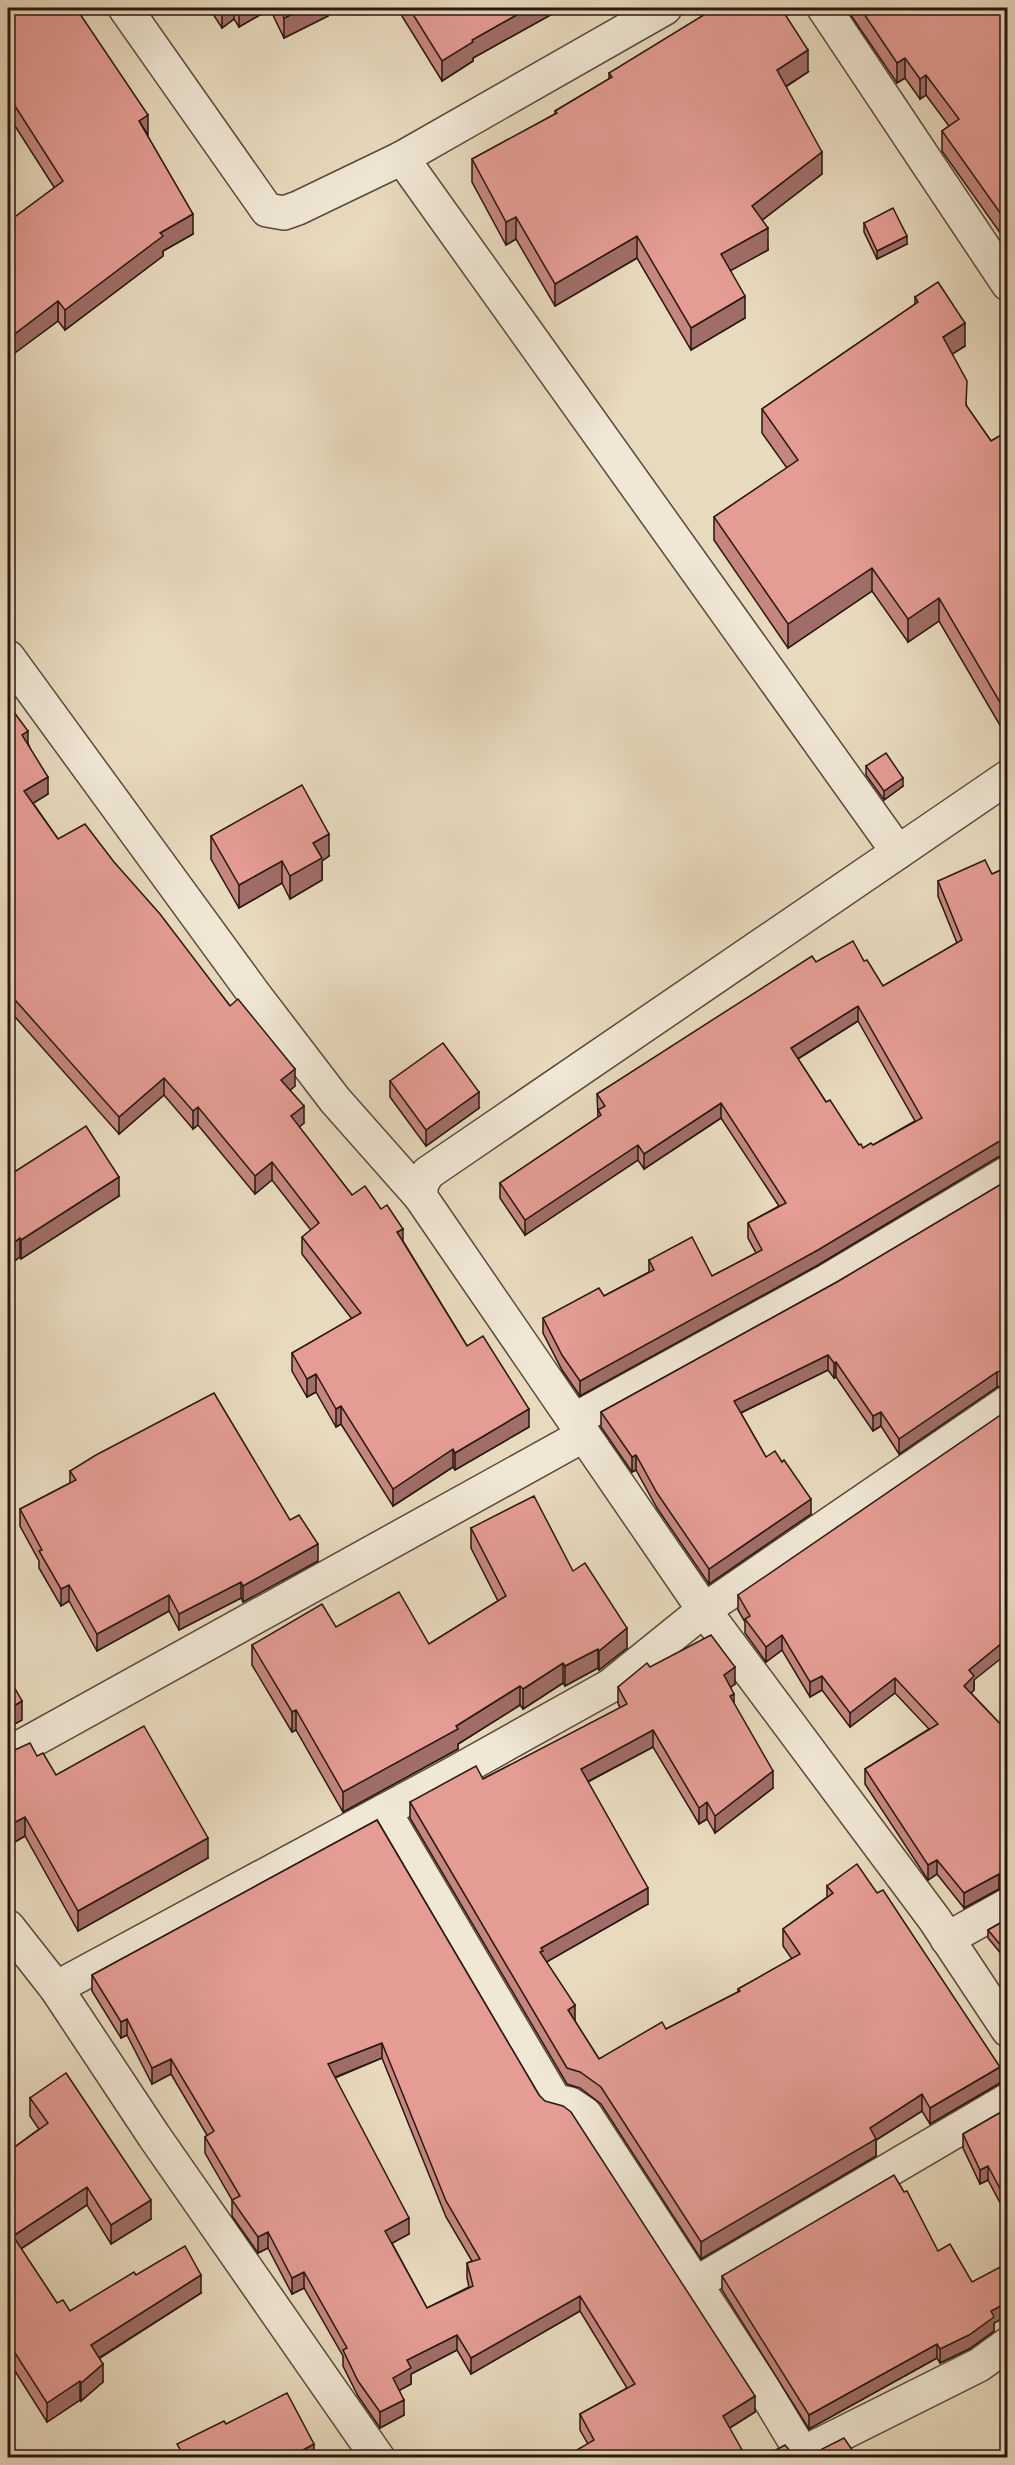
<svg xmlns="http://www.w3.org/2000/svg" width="1015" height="2465" viewBox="0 0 1015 2465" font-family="'EB Garamond',serif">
  <rect width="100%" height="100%" fill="#e8dabe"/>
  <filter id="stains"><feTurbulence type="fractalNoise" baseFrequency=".00333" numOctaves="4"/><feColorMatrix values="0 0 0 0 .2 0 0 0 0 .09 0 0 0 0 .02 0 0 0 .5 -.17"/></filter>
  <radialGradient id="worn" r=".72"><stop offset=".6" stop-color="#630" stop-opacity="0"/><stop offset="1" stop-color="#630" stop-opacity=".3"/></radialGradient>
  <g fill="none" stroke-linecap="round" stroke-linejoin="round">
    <defs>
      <g id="minor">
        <polyline points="125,8 267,210 284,213 298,208 402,158 665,8"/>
        <polyline points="824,8 1008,284"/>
        <polyline points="402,158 898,852"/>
        <polyline points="8,657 254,994 335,1100 420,1196"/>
        <polyline points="1008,777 428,1173 422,1183 420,1196 704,1610 935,1920 1008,2030"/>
        <polyline points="574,1420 827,1281 1008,1173"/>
        <polyline points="8,1754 584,1435"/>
        <polyline points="384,1811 555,2101 570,2104 585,2114 763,2388 805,2458"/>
        <polyline points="8,1927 56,1988 154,2136 378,2458"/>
        <polyline points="947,1939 1008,1905"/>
        <polyline points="56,1988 447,1777 610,1686 704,1610 1008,1402"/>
        <polyline points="695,2284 1008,2100"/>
        <polyline points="803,2453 979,2365 1008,2344"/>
      </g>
    </defs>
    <!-- minor casing -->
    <use href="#minor" stroke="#59483c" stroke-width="36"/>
    <!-- minor -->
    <use href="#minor" stroke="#f0e7d5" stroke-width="33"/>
  </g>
  <!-- wall -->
  <g fill="#c4867f" stroke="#291710" stroke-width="1.5" fill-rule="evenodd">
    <polygon points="8,8 147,135 193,234 163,251 163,256 65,330 58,321 54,187 8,115"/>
    <polygon points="209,8 338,8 328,13 328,16 284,38 270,9 239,27 234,19 222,28"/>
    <polygon points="397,8 563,8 473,58 473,61 442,81"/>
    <polygon points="846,8 1008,8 1008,244 942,151 942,131 949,126 926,95 920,99 905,78 897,83"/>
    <polygon points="808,72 786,87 822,174 762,220 768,250 730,270 745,318 691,350 637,258 555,306 516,239 506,245 472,182 472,159 555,114 555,111 609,79 609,73"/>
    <polygon points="864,223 907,244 877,259 864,232"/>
    <polygon points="915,297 965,346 952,354 967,407 991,441 1008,431 1008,739 939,621 908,642 872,591 788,648 714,540 714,517 787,468 762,433 762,409 915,304"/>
    <polygon points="8,704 28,743 48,794 33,803 58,839 114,862 295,1086 290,1090 304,1123 299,1127 352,1195 403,1241 467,1346 529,1427 455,1470 453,1467 393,1506 341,1424 336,1427 316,1392 307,1397 292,1371 292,1353 352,1319 302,1254 302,1237 311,1230 272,1180 255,1194 198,1125 193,1129 164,1095 119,1134 8,1009"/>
    <polygon points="866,766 903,786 884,800 866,775"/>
    <polygon points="211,836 329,856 322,861 322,880 290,899 282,883 239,908 211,859"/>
    <path d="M 1008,867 L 1008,1154 L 998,1157 L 818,1265 L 580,1396 L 562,1370 L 543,1333 L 543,1318 L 604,1296 L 649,1272 L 649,1260 L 712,1276 L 756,1253 L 748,1238 L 748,1223 L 779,1206 L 721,1118 L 644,1169 L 638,1160 L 525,1235 L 500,1198 L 500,1183 L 598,1117 L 597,1094 L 816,962 L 864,961 L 883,986 L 957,943 L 938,896 L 938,881 L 992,874 ZM 858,1021 L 915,1121 L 873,1145 L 863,1148 L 859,1145 L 826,1102 L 798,1059 Z"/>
    <polygon points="390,1081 479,1108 426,1146 390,1097"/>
    <polygon points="8,1176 119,1196 21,1259 20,1257"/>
    <polygon points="1008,1180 1008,1385 997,1387 899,1454 881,1426 873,1431 836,1377 834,1378 828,1370 741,1413 766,1457 811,1514 709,1584 657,1508 636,1470 632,1472 601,1427 601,1412 837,1282"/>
    <polygon points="70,1471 290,1520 318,1561 243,1602 241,1598 179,1630 169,1611 97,1651 69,1601 61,1606 39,1568 39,1561 20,1526 20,1509 70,1483"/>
    <polygon points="471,1528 573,1571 627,1648 599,1670 598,1668 565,1686 563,1683 523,1709 520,1705 458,1744 458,1749 343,1812 296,1730 292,1732 252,1665 252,1645 336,1627 429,1644 498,1601 471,1548"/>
    <polygon points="738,1595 974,1680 974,1690 971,1693 1006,1730 1008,1729 1008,1888 999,1889 964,1908 937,1874 928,1880 865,1784 865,1769 929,1729 895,1693 850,1727 822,1690 810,1697 782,1650 766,1662 745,1633 745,1622 738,1610"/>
    <polygon points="650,1667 735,1684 730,1687 734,1704 773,1788 715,1833 707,1819 699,1824 653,1747 588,1782 648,1904 546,1962 575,2021 599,2059 666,2029 738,1992 738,1989 792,1959 783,1946 783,1929 827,1897 827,1886 1000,2083 930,2124 922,2111 876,2140 876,2156 701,2259 601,2104 580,2088 567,2084 410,1818 410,1802 483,1779 620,1708 618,1703 618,1687"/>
    <polygon points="8,1753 37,1756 56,1775 208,1858 78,1931 25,1836 8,1846"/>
    <path d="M 377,1820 L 539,2095 L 755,2412 L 730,2428 L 588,2444 L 580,2430 L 580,2414 L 627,2388 L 580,2311 L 471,2374 L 457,2350 L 411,2374 L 411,2384 L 399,2390 L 404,2415 L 380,2428 L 358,2396 L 343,2366 L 343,2356 L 304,2288 L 292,2294 L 268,2248 L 258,2253 L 232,2216 L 232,2200 L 205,2153 L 205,2137 L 207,2135 L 171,2074 L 152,2084 L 127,2035 L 121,2038 L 92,1991 L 92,1975 ZM 382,2058 L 446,2217 L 472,2261 L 467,2263 L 467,2278 L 469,2287 L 427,2308 L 392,2243 L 409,2234 L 335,2078 Z"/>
    <polygon points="1007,1919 1008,1962 988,1938 988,1930"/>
    <polygon points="30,2098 151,2219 111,2244 87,2205 21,2249 57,2303 70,2311 136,2275 201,2293 100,2358 103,2382 81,2401 80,2400 47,2422 8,2360 8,2152 39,2129 30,2116"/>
    <polygon points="1008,2108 1008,2218 988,2180 980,2184 963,2148 963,2134"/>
    <polygon points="938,2251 994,2323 994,2331 969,2349 940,2363 937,2358 809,2429 722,2290 722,2276"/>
  </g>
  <!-- shaded-wall -->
  <g fill="#a06d68" stroke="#291710" stroke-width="1.5">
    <polygon points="222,8 234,8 234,19 222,28"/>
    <polygon points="239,8 270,8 270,9 239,27"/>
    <polygon points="306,8 338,8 328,13 328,16 284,38 284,18"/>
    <polygon points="529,8 563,8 473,58 473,61 442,81 442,61 472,40"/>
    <polygon points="808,50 808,72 777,92 777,70"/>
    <polygon points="905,58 905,78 897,83 897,63"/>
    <polygon points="926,75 926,95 920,99 920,79"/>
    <polygon points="148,115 148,135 139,121"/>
    <polygon points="822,152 822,174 752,228 752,206"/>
    <polygon points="193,214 193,234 163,251 163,256 65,330 65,310 160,233"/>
    <polygon points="516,217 516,239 506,245 506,222"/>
    <polygon points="768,228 768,250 721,276 721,254"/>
    <polygon points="637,236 637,258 555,306 555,284"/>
    <polygon points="907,236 907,244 877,259 877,251"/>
    <polygon points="745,296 745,318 691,350 691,328"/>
    <polygon points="58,301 58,321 8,358 8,339"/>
    <polygon points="965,323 965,346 943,360 943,337"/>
    <polygon points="872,568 872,591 788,648 788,624"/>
    <polygon points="939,598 939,621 908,642 908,619"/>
    <polygon points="28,731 28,749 22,735"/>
    <polygon points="48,777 48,794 24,809 24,791"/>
    <polygon points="903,778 903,786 884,800 884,791"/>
    <polygon points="329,834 329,856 322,861 322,880 290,899 290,876 313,843"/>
    <polygon points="282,861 282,883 239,908 239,885"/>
    <polygon points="858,1006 858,1021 791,1063 791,1048"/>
    <polygon points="295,1069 295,1086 281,1098 281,1080"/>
    <polygon points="164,1078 164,1095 119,1134 119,1117"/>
    <polygon points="479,1092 479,1108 426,1146 426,1130"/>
    <polygon points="721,1103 721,1118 644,1169 644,1154"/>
    <polygon points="304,1106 304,1123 291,1134 291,1116"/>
    <polygon points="198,1107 198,1125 193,1129 193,1111"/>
    <polygon points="1007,1139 1007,1154 998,1157 818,1265 580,1396 580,1381 998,1142"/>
    <polygon points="638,1145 638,1160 525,1235 525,1220"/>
    <polygon points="272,1162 272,1180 255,1194 255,1176"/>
    <polygon points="119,1177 119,1196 21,1259 21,1240"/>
    <polygon points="403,1229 403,1247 397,1232"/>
    <polygon points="20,1238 20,1257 8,1266 8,1247"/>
    <polygon points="828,1355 828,1370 734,1416 734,1401"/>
    <polygon points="836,1362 836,1377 834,1378 834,1363"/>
    <polygon points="997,1372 997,1387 899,1454 899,1439"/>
    <polygon points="316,1374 316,1392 307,1397 307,1379"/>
    <polygon points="341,1406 341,1424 336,1427 336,1409"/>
    <polygon points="529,1409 529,1427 455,1470 455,1453"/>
    <polygon points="881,1412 881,1426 873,1431 873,1416"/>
    <polygon points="453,1449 453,1467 393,1506 393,1489"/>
    <polygon points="636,1455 636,1470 632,1472 632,1457"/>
    <polygon points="811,1499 811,1514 709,1584 709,1569"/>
    <polygon points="318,1544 318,1561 243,1602 243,1586"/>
    <polygon points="241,1582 241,1598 179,1630 179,1614"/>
    <polygon points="69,1585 69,1601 61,1606 61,1589"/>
    <polygon points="169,1595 169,1611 97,1651 97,1634"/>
    <polygon points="627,1628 627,1648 599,1670 599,1651"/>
    <polygon points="782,1635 782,1650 766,1662 766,1647"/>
    <polygon points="1008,1638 1008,1653 974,1680 974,1690 964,1700 964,1686 969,1670"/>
    <polygon points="598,1649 598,1668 565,1686 565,1666"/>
    <polygon points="563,1663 563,1683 523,1709 523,1689"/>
    <polygon points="735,1667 735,1684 724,1692 724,1675"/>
    <polygon points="822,1676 822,1690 810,1697 810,1682"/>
    <polygon points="895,1678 895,1693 850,1727 850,1713"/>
    <polygon points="520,1686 520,1705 458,1744 458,1749 343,1812 343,1792 456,1726"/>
    <polygon points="734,1694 734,1710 730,1696"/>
    <polygon points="22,1701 22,1720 13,1725 13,1730 8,1734 8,1715 12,1707"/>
    <polygon points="296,1710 296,1730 292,1732 292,1712"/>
    <polygon points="653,1730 653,1747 581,1785 581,1769"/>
    <polygon points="773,1771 773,1788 715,1833 715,1816"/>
    <polygon points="707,1802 707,1819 699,1824 699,1808"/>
    <polygon points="25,1817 25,1836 8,1846 8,1826"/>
    <polygon points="208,1838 208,1858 78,1931 78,1911"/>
    <polygon points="937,1860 937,1874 928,1880 928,1865"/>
    <polygon points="999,1874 999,1889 964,1908 964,1893"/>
    <polygon points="648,1888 648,1904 543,1964 540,1952 541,1948"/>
    <polygon points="575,2005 575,2022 568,2010"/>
    <polygon points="127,2019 127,2035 121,2038 121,2022"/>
    <polygon points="382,2043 382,2058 328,2080 328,2064"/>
    <polygon points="171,2059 171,2074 152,2084 152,2068"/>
    <polygon points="1000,2067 1000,2083 930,2124 930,2108"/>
    <polygon points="922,2094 922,2111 876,2140 876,2156 701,2259 701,2242 870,2128"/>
    <polygon points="988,2166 988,2180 980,2184 980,2170"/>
    <polygon points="87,2187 87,2205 13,2254 13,2236"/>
    <polygon points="151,2200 151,2219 111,2244 111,2225"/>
    <polygon points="409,2218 409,2234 385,2247 385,2231"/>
    <polygon points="268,2232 268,2248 258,2253 258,2237"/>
    <polygon points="304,2272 304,2288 292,2294 292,2278"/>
    <polygon points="201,2275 201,2293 91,2363 91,2345"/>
    <polygon points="580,2296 580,2311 471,2374 471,2358"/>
    <polygon points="1008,2302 1008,2316 994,2323 994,2331 969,2349 940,2363 940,2349 991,2311"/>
    <polygon points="457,2335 457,2350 411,2374 411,2384 393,2394 393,2378 407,2360"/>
    <polygon points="937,2344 937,2358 809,2429 809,2415"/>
    <polygon points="103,2364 103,2382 81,2401 81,2383"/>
    <polygon points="80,2381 80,2400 47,2422 47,2403"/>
    <polygon points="755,2396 755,2412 723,2432 723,2416"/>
    <polygon points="404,2400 404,2415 380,2428 380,2412"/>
    <polygon points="314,2444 314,2457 290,2457"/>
  </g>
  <!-- building -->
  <g fill="#e49c94" stroke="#291710" stroke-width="1.5" fill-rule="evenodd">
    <polygon points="8,8 76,8 148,115 139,121 193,214 160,233 163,236 65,310 58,301 8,339 8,222 63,181 8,95"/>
    <polygon points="279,8 306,8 284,18"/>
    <polygon points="409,8 529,8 472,40 473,42 442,61"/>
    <polygon points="715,8 781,8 808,50 777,70 822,152 752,206 768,228 721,254 745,296 691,328 637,236 555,284 516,217 506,222 472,159 557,113 555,111 612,77 609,73"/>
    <polygon points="860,8 1008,8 1008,224 942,131 959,119 926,75 920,79 905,58 897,63"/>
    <polygon points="893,208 907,236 877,251 864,223"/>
    <polygon points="938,282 965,323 943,337 967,381 966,405 991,441 1008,431 1008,716 939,598 908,619 872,568 788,624 714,517 798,460 762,409 918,302 915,297"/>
    <polygon points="8,704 28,731 22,735 48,777 24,791 58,839 85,824 114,862 160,914 230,1006 238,999 295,1069 281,1080 304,1106 291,1116 352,1195 365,1186 381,1209 387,1205 403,1229 397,1232 467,1346 483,1336 529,1409 455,1453 453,1449 393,1489 341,1406 336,1409 316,1374 307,1379 292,1353 361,1313 302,1237 319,1223 272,1162 255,1176 198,1107 193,1111 164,1078 119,1117 8,992"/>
    <polygon points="886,753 903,778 884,791 866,766"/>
    <polygon points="302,785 329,834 313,843 322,858 290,876 282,861 239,885 211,836"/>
    <path d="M 985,860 L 992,874 L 1008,867 L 1008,1139 L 998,1142 L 818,1250 L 580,1381 L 562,1355 L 543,1318 L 599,1288 L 604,1296 L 654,1270 L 649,1260 L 692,1237 L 712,1276 L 762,1250 L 748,1223 L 786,1203 L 721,1103 L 644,1154 L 638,1145 L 525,1220 L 500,1183 L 601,1115 L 598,1110 L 605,1106 L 597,1094 L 812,956 L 816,962 L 853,941 L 864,961 L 867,960 L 883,986 L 962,940 L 938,881 ZM 858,1006 L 922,1118 L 873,1145 L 871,1143 L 863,1148 L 861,1144 L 859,1145 L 830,1100 L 826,1102 L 791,1048 Z"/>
    <polygon points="443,1043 479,1092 426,1130 390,1081"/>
    <polygon points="86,1126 119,1177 21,1240 20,1238 8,1247 8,1176"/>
    <polygon points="1008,1180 1008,1370 997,1372 899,1439 881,1412 873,1416 836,1362 834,1363 828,1355 734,1401 766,1457 775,1451 782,1462 784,1460 811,1499 709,1569 657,1493 636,1455 632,1457 601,1412 837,1282"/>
    <polygon points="214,1393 290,1520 299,1515 318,1544 243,1586 241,1582 179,1614 169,1595 97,1634 69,1585 61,1589 39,1551 42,1550 20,1509 76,1480 70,1471 96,1455"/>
    <polygon points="1008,1410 1008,1638 969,1670 974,1676 964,1686 1006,1730 1008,1729 1008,1873 999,1874 964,1893 937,1860 928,1865 865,1769 938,1724 895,1678 850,1713 822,1676 810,1682 782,1635 766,1647 745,1619 750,1616 738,1595"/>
    <polygon points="534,1496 573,1571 585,1563 627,1628 599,1651 598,1649 565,1666 563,1663 523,1689 520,1686 456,1726 458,1729 343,1792 296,1710 292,1712 252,1645 322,1604 336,1627 399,1592 429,1644 506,1596 471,1528"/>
    <polygon points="711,1635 735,1667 724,1675 734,1694 730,1696 773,1771 715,1816 707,1802 699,1808 653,1730 581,1769 648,1888 541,1948 543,1951 540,1952 575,2005 568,2010 599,2059 662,2022 666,2029 740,1991 738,1989 800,1954 783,1929 833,1893 827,1886 857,1864 877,1893 883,1890 1000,2067 930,2108 922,2094 870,2128 876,2139 701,2242 601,2087 580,2072 567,2068 410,1802 476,1766 483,1779 627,1704 618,1687 647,1663 650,1667"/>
    <polygon points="8,1676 22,1701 12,1707 13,1711 8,1715"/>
    <polygon points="144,1726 208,1838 78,1911 25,1817 8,1826 8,1773 9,1772 8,1768 8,1753 30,1743 37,1756 43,1753 56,1775"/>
    <path d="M 377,1820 L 539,2095 L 545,2101 L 563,2106 L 571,2112 L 755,2396 L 723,2416 L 746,2457 L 565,2457 L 594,2440 L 580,2414 L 635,2384 L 580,2296 L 471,2358 L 457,2335 L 407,2360 L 411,2368 L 393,2378 L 404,2400 L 380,2412 L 358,2381 L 343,2350 L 347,2348 L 304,2272 L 292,2278 L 268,2232 L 258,2237 L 232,2200 L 240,2196 L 205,2137 L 214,2131 L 171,2059 L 152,2068 L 127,2019 L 121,2022 L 92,1975 ZM 382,2043 L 446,2201 L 480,2259 L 467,2263 L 473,2286 L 427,2308 L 385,2231 L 409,2218 L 328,2064 Z"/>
    <polygon points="1007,1919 1008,1919 1008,1954 988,1930"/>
    <polygon points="66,2073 151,2200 111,2225 87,2187 13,2236 57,2303 63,2300 70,2311 134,2272 136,2275 185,2246 201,2275 91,2345 103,2364 81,2383 80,2381 47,2403 8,2342 8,2152 48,2123 30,2098"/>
    <polygon points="1008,2108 1008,2204 988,2166 980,2170 963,2134"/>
    <polygon points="894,2175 904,2192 907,2191 938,2251 950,2244 972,2282 1008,2263 1008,2302 991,2311 994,2317 969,2335 940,2349 937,2344 809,2415 722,2276"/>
    <polygon points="287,2393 314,2444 290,2457 169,2457 181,2451 177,2444 224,2421 226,2424"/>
    <polygon points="844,2438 857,2457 815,2457 822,2449"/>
    <polygon points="785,2445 795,2457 763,2457"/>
    <polygon points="1008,2450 1008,2457 994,2457"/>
    <polygon points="120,2453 123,2457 111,2457"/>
  </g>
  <!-- margin -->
  <rect width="1015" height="2465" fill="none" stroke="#e8dabe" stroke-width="30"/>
  <rect x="9" y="9" width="997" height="2447" fill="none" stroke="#291710" stroke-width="3"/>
  <rect x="15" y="15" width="985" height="2435" fill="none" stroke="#291710" stroke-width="1.5"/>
  <rect width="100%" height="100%" filter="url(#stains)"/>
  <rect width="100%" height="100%" fill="url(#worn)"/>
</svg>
